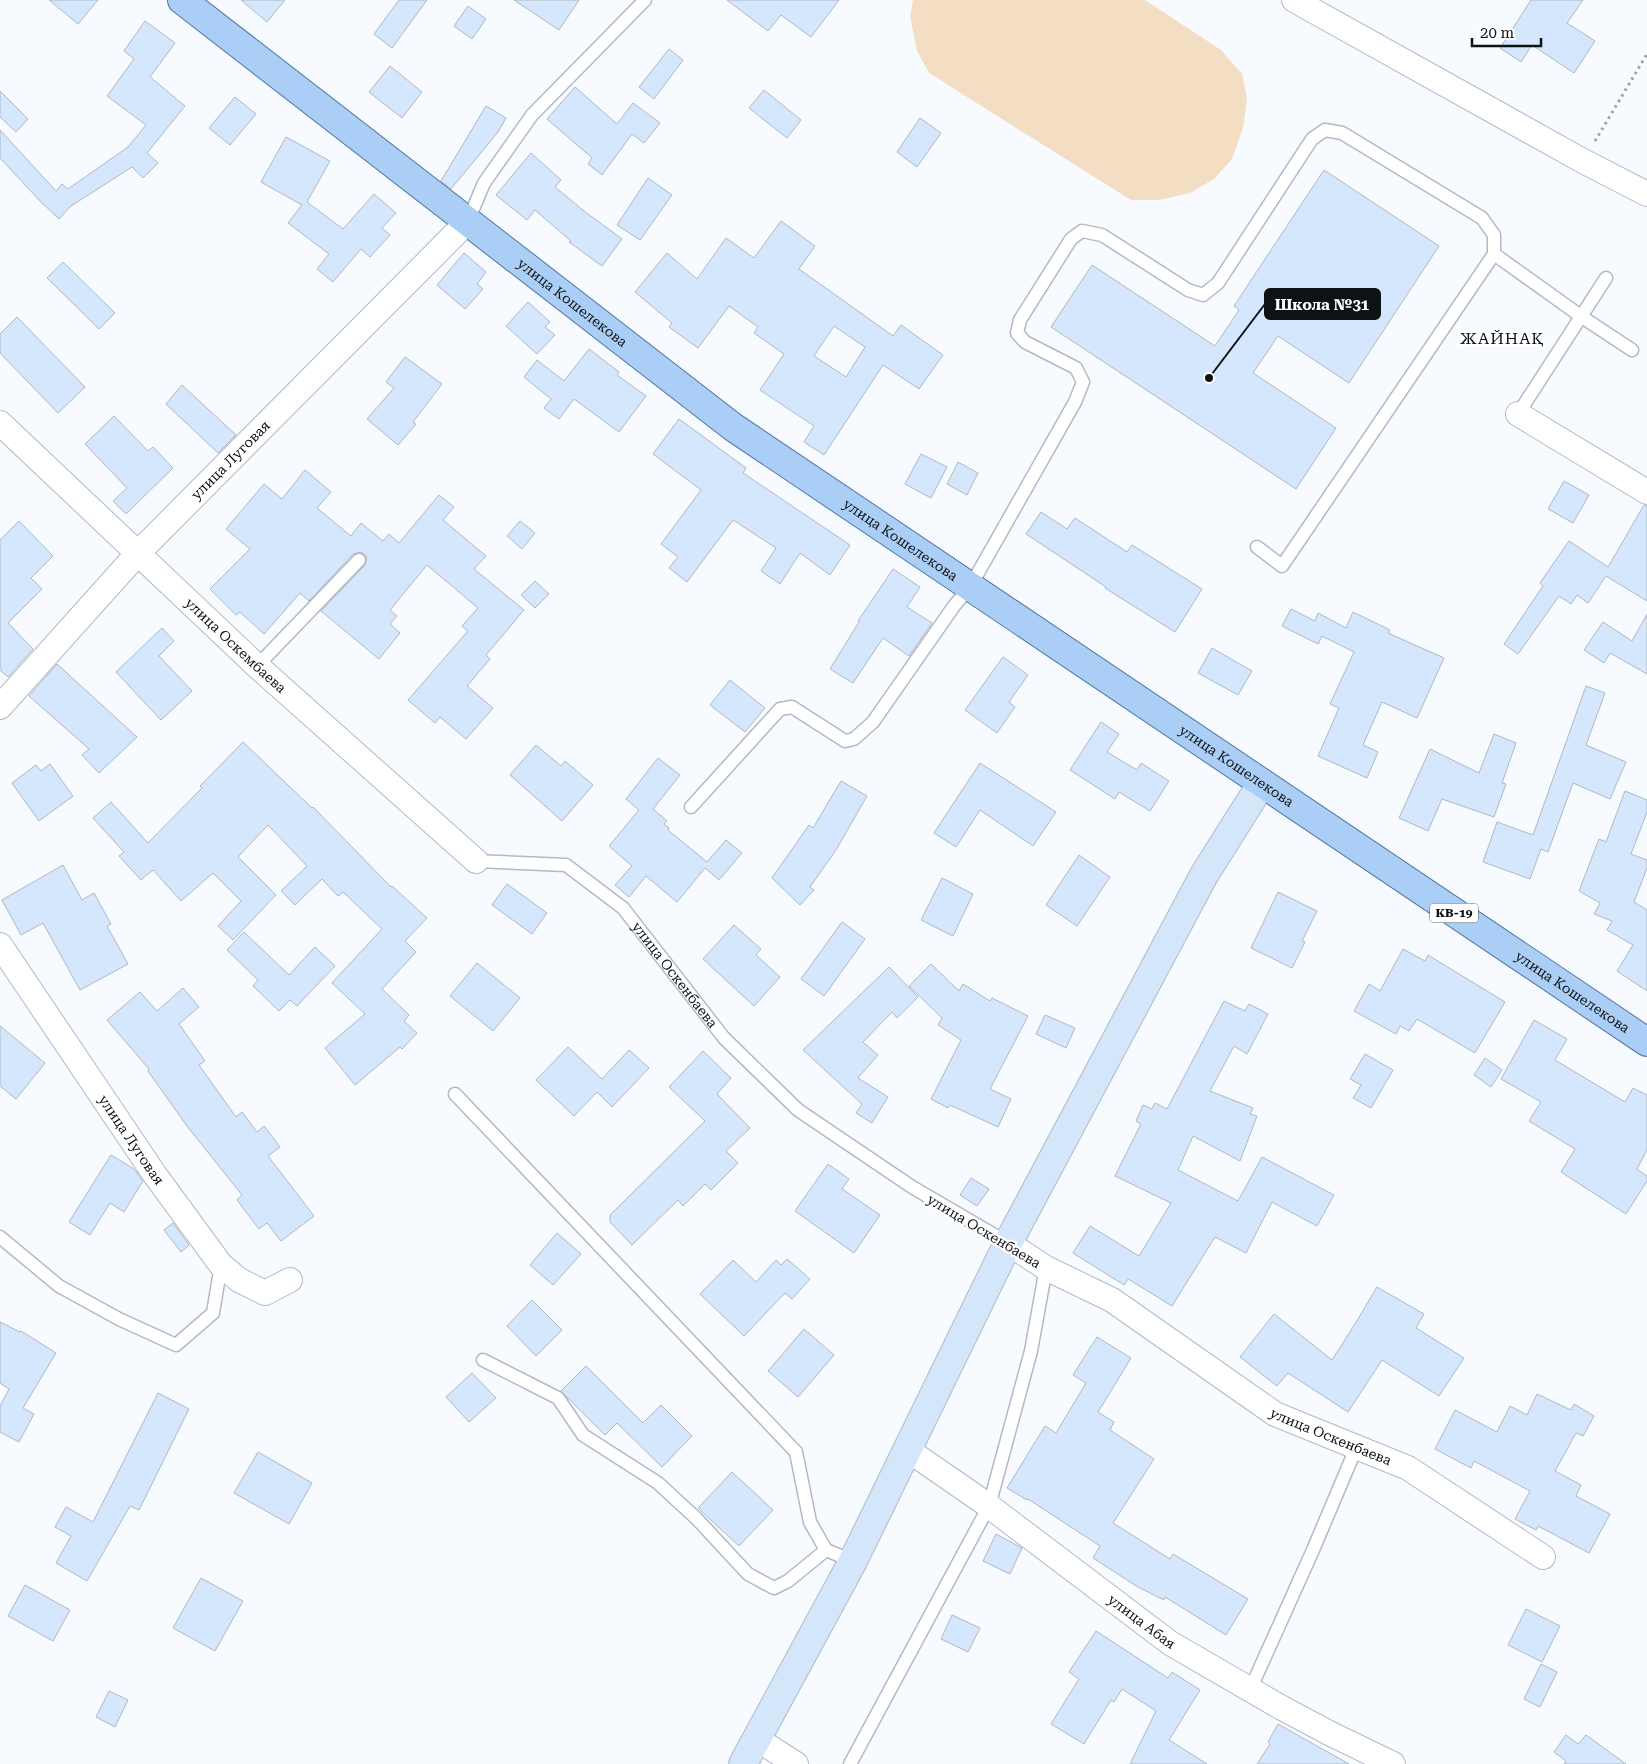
<svg xmlns="http://www.w3.org/2000/svg" width="1647" height="1764" viewBox="0 0 1647 1764" font-family="'Roboto Serif',serif">
  <rect width="100%" height="100%" fill="#f7faff"/>
  <!-- green -->
  <polygon fill="#f3dec4" points="913,0 1145,0 1221,50 1242,74 1247,98 1243,128 1232,159 1214,179 1190,193 1159,200 1131,200 929,73 917,51 910,16"/>
  <!-- building -->
  <g fill="#d5e7fc" stroke="#afb8c2" fill-rule="evenodd">
    <polygon points="49,0 98,0 78,24"/>
    <polygon points="241,0 285,0 267,22"/>
    <polygon points="399,0 427,0 392,48 374,34"/>
    <polygon points="514,0 579,0 559,30"/>
    <polygon points="727,0 839,0 811,37 781,15 768,31"/>
    <polygon points="1531,0 1583,0 1567,23 1595,41 1574,73 1532,45 1521,62 1500,48"/>
    <polygon points="468,6 486,19 472,39 454,26"/>
    <polygon points="145,21 175,43 150,77 185,106 147,153 158,163 143,178 132,167 71,206 59,219 40,201 0,158 0,130 56,191 62,184 68,189 128,147 146,125 107,96 134,59 124,51"/>
    <polygon points="669,49 683,60 654,99 639,87"/>
    <polygon points="390,66 422,92 402,118 369,92"/>
    <polygon points="575,87 617,124 633,103 660,123 644,143 632,134 602,175 588,164 592,158 547,119"/>
    <polygon points="764,90 801,120 787,138 749,108"/>
    <polygon points="0,91 28,119 16,132 0,117"/>
    <polygon points="235,97 256,114 230,145 209,128"/>
    <polygon points="486,106 506,118 498,132 451,189 441,181"/>
    <polygon points="920,118 941,133 917,167 897,152"/>
    <polygon points="286,137 330,161 307,202 343,229 374,194 396,213 382,228 390,235 370,257 361,249 333,282 317,269 329,254 288,223 302,205 261,182"/>
    <polygon points="531,153 561,180 555,187 584,211 622,239 602,266 569,242 571,241 535,210 527,220 496,195"/>
    <polygon points="1324,170 1439,246 1349,383 1278,336 1253,373 1336,428 1296,489 1051,327 1092,265 1215,346 1239,310 1234,306"/>
    <polygon points="648,178 672,195 640,240 617,225"/>
    <path d="M 781,221 L 815,246 L 799,269 L 893,336 L 901,325 L 943,355 L 919,389 L 883,365 L 824,455 L 804,442 L 814,426 L 760,390 L 784,354 L 754,333 L 758,327 L 729,306 L 698,348 L 669,327 L 672,323 L 635,292 L 667,253 L 697,279 L 726,238 L 754,258 ZM 834,326 L 865,347 L 846,377 L 814,356 Z"/>
    <polygon points="464,253 486,272 477,284 483,289 465,309 437,285"/>
    <polygon points="63,262 115,313 99,329 47,278"/>
    <polygon points="528,302 550,322 545,327 555,335 537,354 506,326"/>
    <polygon points="17,317 85,387 58,413 0,353 0,334"/>
    <polygon points="589,349 619,372 617,375 646,396 619,432 574,399 559,419 544,408 551,399 524,377 537,360 564,381"/>
    <polygon points="405,357 442,384 413,422 416,424 398,445 367,419 394,388 386,382"/>
    <polygon points="182,385 236,435 218,453 166,404"/>
    <polygon points="114,416 148,451 153,447 173,468 126,514 113,501 127,488 85,444"/>
    <polygon points="679,419 746,468 743,473 850,545 830,575 800,553 780,584 761,571 776,548 733,520 687,582 669,568 678,557 661,544 701,490 653,454"/>
    <polygon points="921,454 947,467 931,498 905,484"/>
    <polygon points="958,462 978,473 967,495 947,484"/>
    <polygon points="305,470 331,492 317,508 351,536 361,523 383,541 389,534 399,543 439,495 454,507 443,520 486,556 474,569 524,610 486,655 490,659 467,686 493,708 466,739 440,717 435,723 408,700 468,631 462,626 478,608 427,565 390,610 397,616 390,624 400,633 379,659 321,611 365,565 367,557 361,552 353,554 309,601 300,593 264,634 240,612 236,615 210,589 250,549 226,529 264,484 282,499"/>
    <polygon points="1564,481 1589,495 1573,523 1548,509"/>
    <polygon points="1644,505 1647,506 1647,601 1606,576 1588,603 1577,595 1571,604 1559,596 1518,654 1504,644 1543,586 1540,583 1569,541 1608,567"/>
    <polygon points="1041,512 1067,529 1075,518 1127,552 1132,545 1202,589 1175,632 1105,588 1106,587 1026,534"/>
    <polygon points="19,521 53,556 31,578 42,589 8,623 33,649 8,677 0,670 0,540"/>
    <polygon points="520,521 535,533 522,549 507,536"/>
    <polygon points="893,569 920,587 907,607 932,623 909,656 883,638 853,683 830,669 859,622 858,621"/>
    <polygon points="535,581 549,594 535,608 521,595"/>
    <polygon points="1291,609 1315,621 1318,613 1346,628 1353,612 1390,630 1388,633 1444,658 1417,718 1382,702 1363,745 1378,752 1367,778 1318,756 1339,708 1330,704 1354,652 1322,636 1318,644 1282,626"/>
    <polygon points="1647,614 1647,674 1610,653 1604,663 1584,650 1603,622 1632,641"/>
    <polygon points="162,628 174,641 159,656 192,691 161,720 116,672"/>
    <polygon points="1212,648 1252,671 1238,695 1198,673"/>
    <polygon points="1003,657 1028,675 1009,702 1015,707 997,733 965,710"/>
    <polygon points="57,664 137,737 99,773 82,755 89,749 29,696"/>
    <polygon points="730,680 765,708 745,732 710,705"/>
    <polygon points="1586,686 1605,693 1586,745 1626,762 1610,799 1573,783 1548,852 1541,849 1530,879 1483,862 1497,822 1533,835"/>
    <polygon points="1101,722 1119,734 1107,752 1137,770 1141,763 1169,781 1150,811 1119,792 1115,799 1070,770"/>
    <polygon points="1494,734 1516,743 1502,783 1506,784 1494,817 1442,799 1428,831 1399,818 1430,749 1479,773"/>
    <polygon points="243,742 312,808 313,807 391,887 392,886 427,918 405,941 416,952 382,989 409,1015 404,1021 417,1033 402,1049 400,1047 355,1085 325,1048 365,1014 332,983 382,929 343,892 338,896 322,879 295,905 281,891 307,866 268,825 238,857 276,895 233,940 218,926 241,901 213,873 181,901 153,870 141,880 119,856 124,852 93,818 111,802 148,843 202,788 200,786"/>
    <polygon points="536,745 561,766 565,761 593,785 562,821 510,775"/>
    <polygon points="658,758 680,775 653,809 667,821 664,824 669,828 668,830 707,862 726,840 742,853 719,880 705,868 677,902 646,876 629,897 615,885 632,866 609,846 639,810 626,799"/>
    <polygon points="980,763 1056,812 1033,846 980,810 956,847 934,833"/>
    <polygon points="50,764 73,796 39,821 12,783 36,765 41,771"/>
    <polygon points="841,781 867,796 836,850 810,887 814,890 800,905 772,878 809,825 813,828"/>
    <polygon points="1625,791 1647,800 1647,812 1631,854 1647,860 1647,868 1634,902 1647,910 1647,991 1617,971 1633,945 1607,930 1612,921 1594,914 1600,903 1579,891 1599,839 1606,842"/>
    <polygon points="1079,855 1110,877 1077,926 1046,905"/>
    <polygon points="63,865 82,900 94,893 111,924 107,926 128,964 80,990 43,923 21,935 2,900"/>
    <polygon points="942,878 973,894 953,936 921,920"/>
    <polygon points="507,884 547,913 532,934 492,905"/>
    <polygon points="1278,892 1317,911 1302,941 1305,942 1292,968 1251,948"/>
    <polygon points="842,922 865,939 824,996 801,979"/>
    <polygon points="734,925 761,949 756,955 780,977 754,1006 703,959"/>
    <polygon points="244,932 289,975 315,947 335,966 297,1006 290,1000 279,1011 253,986 258,980 227,950"/>
    <polygon points="1403,949 1425,961 1428,955 1505,1002 1475,1053 1417,1019 1409,1031 1400,1026 1396,1034 1354,1011 1369,984 1380,991"/>
    <polygon points="477,963 520,998 493,1031 450,996"/>
    <polygon points="931,964 959,991 963,984 990,1001 992,998 1028,1016 990,1089 1011,1099 998,1127 950,1105 948,1108 931,1099 961,1040 938,1025 942,1018 909,986"/>
    <polygon points="889,967 918,997 897,1018 892,1012 863,1042 878,1055 858,1078 888,1097 872,1123 856,1113 862,1104 803,1050"/>
    <polygon points="183,988 199,1007 179,1024 205,1061 199,1065 236,1117 242,1112 257,1132 264,1126 280,1147 268,1156 314,1216 281,1241 267,1223 259,1229 237,1200 242,1195 187,1126 148,1071 149,1069 107,1020 140,992 157,1011"/>
    <polygon points="1224,1001 1245,1011 1249,1004 1268,1014 1247,1054 1234,1046 1210,1091 1253,1108 1250,1114 1257,1116 1240,1161 1193,1136 1178,1170 1238,1201 1262,1157 1334,1195 1317,1226 1272,1202 1246,1253 1215,1237 1172,1306 1128,1279 1124,1285 1073,1253 1090,1226 1139,1256 1171,1203 1115,1176 1141,1124 1136,1121 1143,1105 1152,1109 1155,1103 1167,1109"/>
    <polygon points="1045,1015 1075,1028 1066,1048 1036,1034"/>
    <polygon points="1534,1020 1567,1039 1555,1060 1625,1102 1633,1088 1647,1095 1647,1150 1637,1169 1647,1176 1647,1181 1626,1214 1561,1172 1575,1149 1529,1121 1541,1102 1501,1079"/>
    <polygon points="0,1026 45,1063 16,1099 0,1086"/>
    <polygon points="568,1047 602,1079 629,1050 649,1068 612,1107 597,1092 574,1116 536,1080"/>
    <polygon points="703,1051 731,1078 717,1094 750,1128 726,1151 738,1163 711,1190 705,1184 683,1206 678,1200 632,1245 610,1222 610,1215 705,1121 669,1087"/>
    <polygon points="1365,1054 1393,1070 1371,1108 1353,1098 1361,1085 1350,1079"/>
    <polygon points="1485,1058 1502,1070 1491,1087 1474,1075"/>
    <polygon points="111,1155 134,1169 143,1181 124,1212 110,1203 90,1235 69,1222"/>
    <polygon points="828,1164 849,1179 842,1189 880,1215 854,1253 795,1211"/>
    <polygon points="971,1178 989,1189 977,1206 960,1195"/>
    <polygon points="173,1223 189,1245 181,1252 164,1230"/>
    <polygon points="557,1233 581,1254 553,1285 530,1265"/>
    <polygon points="787,1259 810,1279 792,1299 785,1293 744,1336 700,1294 733,1260 756,1282 776,1260 781,1265"/>
    <polygon points="1377,1287 1424,1314 1416,1328 1464,1358 1439,1396 1382,1360 1348,1412 1288,1373 1277,1386 1240,1357 1274,1314 1332,1360 1355,1324"/>
    <polygon points="532,1300 562,1330 536,1356 507,1326"/>
    <polygon points="0,1322 20,1332 21,1331 56,1353 23,1408 34,1414 19,1442 0,1432 0,1406 9,1389 0,1383"/>
    <polygon points="804,1329 834,1355 798,1397 768,1371"/>
    <polygon points="1097,1337 1131,1358 1098,1412 1114,1422 1110,1430 1154,1459 1113,1523 1170,1559 1173,1554 1248,1599 1226,1635 1165,1597 1164,1600 1138,1587 1093,1558 1100,1546 1028,1499 1027,1500 1007,1488 1045,1426 1056,1433 1086,1383 1073,1375"/>
    <polygon points="586,1366 643,1423 661,1405 692,1436 662,1467 617,1423 605,1435 561,1391"/>
    <polygon points="472,1373 496,1398 469,1422 446,1397"/>
    <polygon points="158,1393 189,1409 139,1510 130,1506 87,1581 56,1563 71,1536 55,1527 66,1507 93,1522"/>
    <polygon points="1537,1394 1571,1410 1574,1404 1594,1416 1583,1436 1576,1433 1555,1471 1581,1485 1576,1496 1610,1514 1589,1553 1538,1526 1536,1530 1515,1519 1530,1491 1474,1461 1471,1468 1435,1449 1455,1410 1497,1432 1510,1406 1527,1415"/>
    <polygon points="258,1452 312,1483 289,1524 234,1493"/>
    <polygon points="732,1472 773,1510 739,1546 698,1508"/>
    <polygon points="996,1534 1022,1548 1010,1574 983,1561"/>
    <polygon points="201,1578 243,1601 215,1651 173,1628"/>
    <polygon points="25,1585 70,1610 53,1641 8,1616"/>
    <polygon points="1526,1609 1560,1626 1542,1662 1508,1645"/>
    <polygon points="952,1615 980,1628 968,1652 941,1639"/>
    <polygon points="1096,1631 1168,1678 1172,1672 1200,1690 1169,1740 1207,1764 1130,1764 1156,1711 1122,1689 1114,1702 1111,1700 1084,1744 1051,1724 1079,1679 1069,1672"/>
    <polygon points="1541,1664 1557,1672 1540,1707 1524,1699"/>
    <polygon points="109,1691 128,1700 115,1727 96,1717"/>
    <polygon points="1278,1724 1349,1764 1257,1764 1270,1744 1268,1742"/>
    <polygon points="1566,1735 1578,1744 1586,1735 1626,1764 1564,1764 1566,1761 1554,1752"/>
  </g>
  <g fill="none" stroke-linecap="round" stroke-linejoin="round">
    <defs>
      <g id="lane">
        <polyline points="468,221 484,183 532,115 645,0"/>
        <polyline points="1494,254 1582,317 1632,350"/>
        <polyline points="1518,414 1606,278"/>
        <polyline points="257,666 359,560"/>
        <polyline points="691,807 780,709 792,707 845,741 854,739 873,722 954,606 970,587 1075,402 1083,382 1076,368 1025,342 1017,333 1020,320 1071,239 1082,231 1102,235 1188,290 1203,295 1218,283 1312,139 1325,130 1342,133 1482,218 1494,235 1494,254 1282,566 1257,547"/>
        <path id="s1" d="M 476,861 L 566,865 L 623,908 L 724,1038 L 798,1110 L 912,1187 L 1008,1243"/>
        <polyline points="455,1094 796,1452 810,1522 826,1550 853,1561"/>
        <polyline points="0,1237 59,1286 119,1319 176,1345 213,1313 221,1265"/>
        <polyline points="483,1360 558,1398 583,1435 658,1483 697,1519 748,1574 774,1588 788,1581 826,1550"/>
        <polyline points="1250,1690 1313,1550 1357,1446"/>
        <polyline points="850,1764 989,1506 1031,1351 1046,1268"/>
      </g>
      <g id="street">
        <polyline points="1294,0 1583,161 1647,194"/>
        <polyline points="1518,414 1647,492"/>
        <path id="s2" d="M 0,423 L 257,666 L 476,861"/>
        <path id="s3" d="M 0,707 L 139,552 L 468,221"/>
        <path id="s4" d="M 0,945 L 155,1175 L 221,1265 L 239,1280 L 265,1293 L 290,1280"/>
        <path id="s5" d="M 1008,1243 L 1046,1268 L 1112,1300 L 1275,1414 L 1408,1468 L 1543,1557"/>
        <path id="s6" d="M 908,1450 L 989,1506 L 1170,1643 L 1282,1708 L 1331,1734 L 1393,1764"/>
        <polyline points="757,1739 796,1764"/>
      </g>
      <polyline id="secondary" points="743,1764 853,1561 1008,1243 1204,875 1262,783"/>
      <g id="primary">
        <path id="s7" d="M 182,0 L 733,427 L 1647,1042"/>
      </g>
    </defs>
    <!-- lane casing -->
    <use href="#lane" stroke="#b1bac5" stroke-width="15"/>
    <!-- street casing -->
    <use href="#street" stroke="#b1bac5" stroke-width="26"/>
    <!-- secondary casing -->
    <use href="#secondary" stroke="#b1bac5" stroke-width="30"/>
    <!-- primary casing -->
    <use href="#primary" stroke="#4f77a2" stroke-width="30"/>
    <!-- path -->
    <polyline stroke="#9ea1a5" stroke-width="3" stroke-dasharray="2.5 4" stroke-linecap="butt" points="1595,141 1647,54"/>
    <!-- lane -->
    <use href="#lane" stroke="#fff" stroke-width="12"/>
    <!-- street -->
    <use href="#street" stroke="#fff" stroke-width="24"/>
    <!-- secondary -->
    <use href="#secondary" stroke="#d4e6fa" stroke-width="28"/>
    <!-- primary -->
    <use href="#primary" stroke="#aacef5" stroke-width="28"/>
  </g>
  <g text-anchor="middle" stroke-width="4.5" stroke-linejoin="round" paint-order="stroke">
    <!-- shield labels -->
    <rect fill="#fff" stroke="#57595b" stroke-width="1" x="1430" y="903.5" width="48" height="19" rx="4"/>
    <g font-size="12" font-weight="bold" fill="#0f1215">
      <text x="1454" y="917">КВ-19</text>
    </g>
    <!-- street labels -->
    <g font-size="14" fill="#0f1215" stroke="#fff">
      <text dy="5" stroke="none"><textPath href="#s7" startOffset="494">улица Кошелекова</textPath></text>
      <text dy="5" stroke="none"><textPath href="#s3" startOffset="338">улица Луговая</textPath></text>
      <text dy="5" stroke="none"><textPath href="#s7" startOffset="899">улица Кошелекова</textPath></text>
      <text dy="5" stroke="none"><textPath href="#s2" startOffset="324">улица Оскембаева</textPath></text>
      <text dy="5" stroke="none"><textPath href="#s7" startOffset="1304">улица Кошелекова</textPath></text>
      <text dy="5" stroke="none"><textPath href="#s1" startOffset="246">улица Оскенбаева</textPath></text>
      <text dy="5" stroke="none"><textPath href="#s7" startOffset="1709">улица Кошелекова</textPath></text>
      <text dy="5" stroke="none"><textPath href="#s4" startOffset="235">улица Луговая</textPath></text>
      <text transform="translate(984 1231) rotate(31)" y="5">улица Оскенбаева</text>
      <text dy="5" stroke="none"><textPath href="#s5" startOffset="378">улица Оскенбаева</textPath></text>
      <text dy="5" stroke="none"><textPath href="#s6" startOffset="290">улица Абая</textPath></text>
    </g>
    <!-- quarter labels -->
    <g font-size="16" letter-spacing="1" fill="#0f1215" stroke="#fff">
      <text x="1502" y="344">ЖАЙНАҚ</text>
    </g>
  </g>
  <!-- callouts -->
  <path fill="none" stroke="#0f1215" stroke-width="2" d="M1209 378L1265 304"/>
  <circle fill="#0f1215" stroke="#fff" stroke-width="2" cx="1209" cy="378" r="5"/>
  <rect fill="#0f1215" stroke="#0f1215" stroke-width="2" x="1265" y="289" width="115" height="30" rx="5"/>
  <g font-size="15" text-anchor="middle" font-weight="bold" fill="#fff">
    <text x="1322" y="310">Школа №31</text>
  </g>
  <!-- scale -->
  <path d="M1472 38v8h69v-8" fill="none" stroke="#0f1215" stroke-width="2.5"/>
  <text x="1480" y="38" font-size="15" fill="#0f1215" stroke="#ffffff" stroke-width="4" paint-order="stroke">20 m</text>
</svg>
